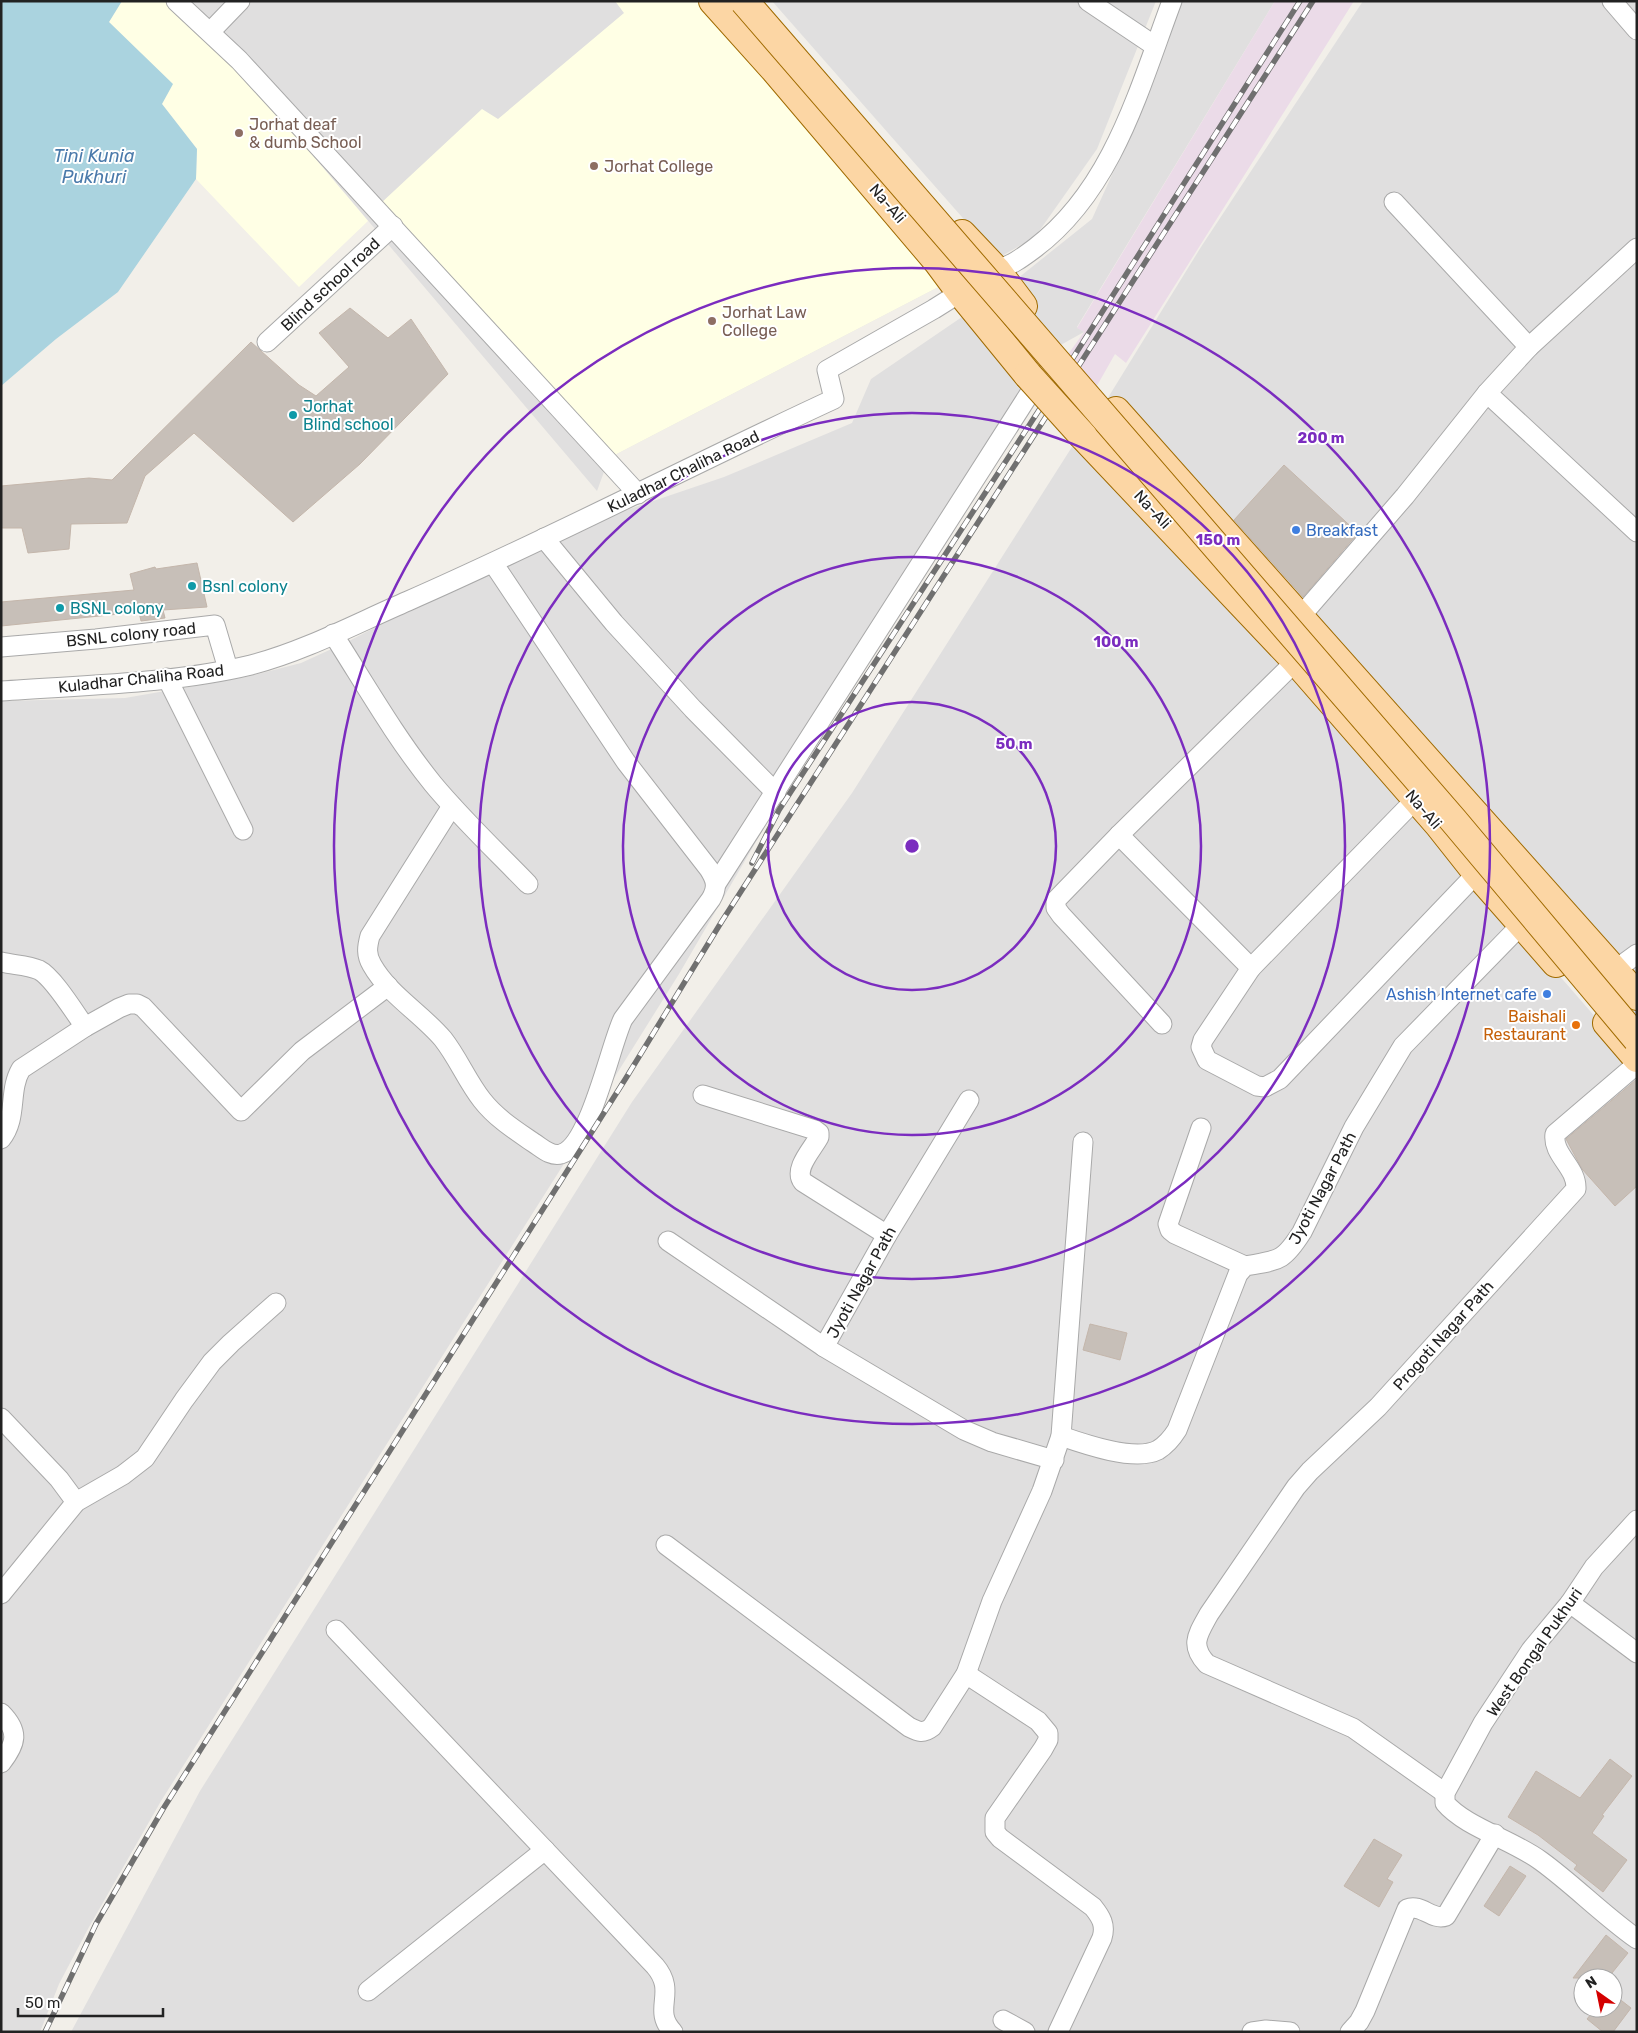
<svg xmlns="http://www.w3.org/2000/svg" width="1638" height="2033" viewBox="0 0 1638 2033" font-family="Rubik,sans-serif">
  <rect width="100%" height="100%" fill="#f2efe9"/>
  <!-- residential -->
  <g fill="#e0dfdf" fill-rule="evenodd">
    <polygon points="182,1 703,1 950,281 609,458 597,491"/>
    <polygon points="772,1 1156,1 1097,149 1035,237 998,258"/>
    <polygon points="1182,1 1275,1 1077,327 1084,332 1057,347 998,294 1092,219 1130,135"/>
    <polygon points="1363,1 1637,1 1637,1021 1101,409 1201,247"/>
    <polygon points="981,304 1045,385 845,689 679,974 616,1075 572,1151 161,1801 89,1927 59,1984 40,2032 1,2032 1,701 125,698 246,677 301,663 349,641 468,579 609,516 724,477 852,423 871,379"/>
    <path d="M 1077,439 L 1457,858 L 1637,1065 L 1637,2032 L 71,2032 L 200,1791 L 632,1102 L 852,793 ZM 1583,1978 L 1613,1978 L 1613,2008 L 1583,2008 Z"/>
  </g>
  <!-- industrial -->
  <polygon fill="#ebdbe8" points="1275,1 1354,1 1126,363 1115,354 1090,398 1059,367 1084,332 1077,328"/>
  <!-- education -->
  <g fill="#ffffe5">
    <polygon points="122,1 182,1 368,221 299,287 196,179 197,149 162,104 109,22"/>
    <polygon points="615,1 703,1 950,281 609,458 380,204 482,109 498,119 624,13"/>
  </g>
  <!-- water -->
  <polygon fill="#aad3df" points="1,1 122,1 109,22 173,84 162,104 197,149 196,179 118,292 56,339 1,386"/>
  <!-- building -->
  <g fill="#c7bfb8" stroke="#c4b6ab">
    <polygon points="350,308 388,338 411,319 448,374 360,464 293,522 194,433 145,476 127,523 71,524 69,549 28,553 22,528 1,528 1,486 89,478 112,480 251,342 299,385 316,396 349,367 319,333"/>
    <polygon points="1284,465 1358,533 1303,597 1234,520"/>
    <polygon points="197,563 207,607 163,610 165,618 141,621 139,612 1,626 1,602 134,590 130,574 155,567 156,569"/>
    <polygon points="1637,1079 1637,1186 1615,1206 1582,1169 1566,1139"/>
    <polygon points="1090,1324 1127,1333 1120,1360 1083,1350"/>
    <polygon points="1610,1759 1632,1776 1602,1815 1604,1816 1592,1833 1627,1860 1603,1892 1574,1869 1577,1865 1538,1835 1508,1817 1536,1771 1580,1798"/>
    <polygon points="1374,1839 1402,1855 1387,1879 1393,1882 1379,1907 1344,1886"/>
    <polygon points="1510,1866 1526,1876 1499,1916 1484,1906"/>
    <polygon points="1606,1935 1628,1953 1608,1978 1573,1978"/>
    <polygon points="1613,1994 1631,2008 1613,2032 1603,2032 1587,2019 1596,2008 1613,2008"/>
  </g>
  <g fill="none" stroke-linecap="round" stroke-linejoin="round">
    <defs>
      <g id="street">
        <polyline points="176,1 239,60 638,494"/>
        <polyline points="1088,1 1155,46"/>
        <polyline points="1612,1 1637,30"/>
        <polyline points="211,31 240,1"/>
        <polyline points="267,342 393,226"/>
        <polyline points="1529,347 1637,248"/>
        <polyline points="1487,393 1637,532"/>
        <polyline points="544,538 614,623 693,709 776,793"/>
        <polyline points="1300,617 1405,496 1487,393 1529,347 1394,202"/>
        <path d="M 333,634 C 365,684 395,737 433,784 C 462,819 496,851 528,884"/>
        <polyline points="1,647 96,639 215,625 228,669"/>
        <polyline points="167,678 243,830"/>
        <path d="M 1,691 C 82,685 172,684 251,665 C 305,651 357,623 408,601 C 552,538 691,465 834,399 L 827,370 L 934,309 L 996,270 C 1011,266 1023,257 1035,248 C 1113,189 1139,89 1172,1"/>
        <path d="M 452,806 L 370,936 C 367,947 366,955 372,965 C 389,995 421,1013 443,1039 C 458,1058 467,1081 482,1100 C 496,1118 515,1130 534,1143 C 542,1148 551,1157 561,1154 C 590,1146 610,1046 623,1019 L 711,899 C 718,887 716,880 709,869 L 626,762 L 493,563"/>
        <polyline points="1119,835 1251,968 1415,800"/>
        <polyline points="716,884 1035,385"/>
        <path d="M 1,962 C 13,965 28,965 39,970 C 53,977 75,1013 85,1027"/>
        <polyline points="1251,968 1203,1040 1201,1047 1207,1060 1257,1086 1265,1087 1280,1079 1477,873"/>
        <polyline points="1615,970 1637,954"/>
        <polyline points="1162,1024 1061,915 1056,908 1056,900 1119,835 1296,661"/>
        <path d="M 703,1095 L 815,1130 L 819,1133 L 819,1137 C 812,1150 793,1169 803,1182 L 887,1235"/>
        <polyline points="969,1100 887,1235 824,1347 964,1430 992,1442 1054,1460"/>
        <polyline points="1201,1128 1168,1224 1170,1230 1175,1234 1245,1266"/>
        <path d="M 1,1139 C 18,1118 8,1091 21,1069 L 85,1027 L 119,1008 L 129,1004 L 137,1004 L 143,1007 L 241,1111 L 302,1051 L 388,986"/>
        <polyline points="668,1241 824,1347"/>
        <polyline points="1,1418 59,1479 76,1502"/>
        <path d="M 1061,1436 C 1084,1444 1135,1462 1158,1450 C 1166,1445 1172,1438 1177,1430 L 1238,1274 L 1245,1266 C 1279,1260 1283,1262 1302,1232 L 1354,1127 L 1403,1046 L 1522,924"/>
        <path d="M 1637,1520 L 1594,1567 L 1570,1603 L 1531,1650 L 1483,1723 L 1445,1793 L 1445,1803 C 1465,1827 1513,1840 1541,1861 C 1574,1885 1603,1915 1637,1939"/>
        <path d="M 666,1545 L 909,1727 C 919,1732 923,1734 932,1727 L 966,1674 L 992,1601 L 1042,1491 L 1061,1436 L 1083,1142"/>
        <polyline points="1,1594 76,1502 123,1475 145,1458 184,1400 212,1362 231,1343 276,1303"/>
        <polyline points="1570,1603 1637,1653"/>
        <path d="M 336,1630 L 655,1966 C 678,1993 651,2009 673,2032"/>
        <path d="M 966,1674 L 1038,1721 L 1048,1733 L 1048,1740 L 1043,1749 L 995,1818 L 995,1832 L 1000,1838 L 1093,1907 C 1101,1917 1106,1925 1102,1938 L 1058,2032"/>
        <path d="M 1,1713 C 20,1732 16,1744 1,1763"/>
        <path d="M 1445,1793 L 1353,1728 L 1207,1664 C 1189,1645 1198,1634 1209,1614 L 1296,1487 L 1310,1471 L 1378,1407 L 1576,1189 C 1577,1167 1552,1155 1555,1134 L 1637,1064"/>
        <polyline points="368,1991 545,1850"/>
        <polyline points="1003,2020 1025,2032"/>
        <polyline points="1252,2032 1266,2030 1290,2032"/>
        <path d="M 1350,2032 L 1359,2022 L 1365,2011 L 1407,1909 C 1421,1903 1432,1921 1446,1916 L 1495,1834"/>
      </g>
      <g id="primary">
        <polyline points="713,1 775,70 938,262 961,293 1028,375"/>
        <polyline points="962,234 996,270 1023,306"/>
        <polyline points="1116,411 1637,996"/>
        <polyline points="1083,436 1296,661 1439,825 1477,873 1556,963"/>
        <polyline points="1607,1023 1637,1058"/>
      </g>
    </defs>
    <!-- street casing -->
    <use href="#street" stroke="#a9a9a9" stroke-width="21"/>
    <!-- primary casing -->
    <use href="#primary" stroke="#a06b00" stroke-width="30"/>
    <!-- street -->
    <use href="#street" stroke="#fff" stroke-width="19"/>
    <!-- primary -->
    <use href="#primary" stroke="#fcd6a4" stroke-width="28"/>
    <defs>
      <g id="rail">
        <polyline points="752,863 779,810 1071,361 1300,1"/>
        <polyline points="45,2032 96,1924 163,1809 626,1078 722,921 1313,1"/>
      </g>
    </defs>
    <!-- rail casing -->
    <use href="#rail" stroke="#707070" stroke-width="5.5"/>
    <!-- rail -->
    <use href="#rail" stroke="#fff" stroke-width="4" stroke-dasharray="11" stroke-linecap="butt"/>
    <defs>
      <g id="primary-bridge">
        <polyline points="744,1 1454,821 1637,1039"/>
        <polyline points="1028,375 1083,436"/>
      </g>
    </defs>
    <!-- primary-bridge casing -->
    <use href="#primary-bridge" stroke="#a06b00" stroke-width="30" stroke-linecap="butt"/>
    <!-- primary-bridge -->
    <use href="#primary-bridge" stroke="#fcd6a4" stroke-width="28"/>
  </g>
  <!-- distance rings -->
  <g fill="none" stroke="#7b2cbf" stroke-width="2.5">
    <circle cx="912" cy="846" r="144"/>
    <circle cx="912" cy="846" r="289"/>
    <circle cx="912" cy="846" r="433"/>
    <circle cx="912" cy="846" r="578"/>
  </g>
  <!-- markers -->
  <g fill="#8d6e63" stroke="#fff" stroke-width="2">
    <circle cx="239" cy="133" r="5"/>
    <circle cx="594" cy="166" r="5"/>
    <circle cx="712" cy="321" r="5"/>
  </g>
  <g fill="#0f9aa8" stroke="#fff" stroke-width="2">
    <circle cx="293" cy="415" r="5"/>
    <circle cx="192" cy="586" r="5"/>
    <circle cx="60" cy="608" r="5"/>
  </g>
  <g fill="#3f7fe0" stroke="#fff" stroke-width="2">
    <circle cx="1296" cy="530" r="5"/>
    <circle cx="1547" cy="994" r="5"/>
  </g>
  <circle fill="#e8710a" stroke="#fff" stroke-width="2" cx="1576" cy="1025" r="5"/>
  <g text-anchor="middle" stroke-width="4" stroke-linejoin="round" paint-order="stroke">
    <!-- education labels -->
    <g font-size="16" fill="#785e54" stroke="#fff" text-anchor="start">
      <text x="249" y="130">Jorhat deaf<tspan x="249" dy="18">&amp; dumb School</tspan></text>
      <text x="604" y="172">Jorhat College</text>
      <text x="722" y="318">Jorhat Law<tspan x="722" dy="18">College</tspan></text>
    </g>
    <!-- street labels -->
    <g font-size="16" fill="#222" stroke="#fff">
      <text transform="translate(888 203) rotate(49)" y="6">Na-Ali</text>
      <text transform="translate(330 284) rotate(-43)" y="6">Blind school road</text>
      <text transform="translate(683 471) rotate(-26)" y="6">Kuladhar Chaliha Road</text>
      <text transform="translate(1153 509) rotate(47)" y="6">Na-Ali</text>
      <text transform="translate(131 634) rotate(-6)" y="6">BSNL colony road</text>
      <text transform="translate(141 678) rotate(-6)" y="6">Kuladhar Chaliha Road</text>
      <text transform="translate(1424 809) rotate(49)" y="6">Na-Ali</text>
      <text transform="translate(1322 1188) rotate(-62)" y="6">Jyoti Nagar Path</text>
      <text transform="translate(861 1282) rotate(-61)" y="6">Jyoti Nagar Path</text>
      <text transform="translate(1443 1335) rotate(-48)" y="6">Progoti Nagar Path</text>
      <text transform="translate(1534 1652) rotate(-55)" y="6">West Bongal Pukhuri</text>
    </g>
    <!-- culture labels -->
    <g font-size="16" fill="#0d838f" stroke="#fff" text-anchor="start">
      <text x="303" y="412">Jorhat<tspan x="303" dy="18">Blind school</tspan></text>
      <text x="202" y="592">Bsnl colony</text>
      <text x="70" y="614">BSNL colony</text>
    </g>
    <!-- shop labels -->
    <g font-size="16" fill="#366cbe" stroke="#fff" text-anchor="start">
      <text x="1306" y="536">Breakfast</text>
      <text x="1537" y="1000" text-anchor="end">Ashish Internet cafe</text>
    </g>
    <!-- food labels -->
    <g font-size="16" fill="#c56008" stroke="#fff" text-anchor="end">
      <text x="1566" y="1022">Baishali<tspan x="1566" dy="18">Restaurant</tspan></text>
    </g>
    <!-- water labels -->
    <g font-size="18" font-style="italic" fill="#4a7aab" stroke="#fff">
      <text x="94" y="162">Tini Kunia<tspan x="94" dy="21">Pukhuri</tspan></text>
    </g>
  </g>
  <circle cx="912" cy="846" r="8" fill="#7b2cbf" stroke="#fff" stroke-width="2.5"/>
  <g font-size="15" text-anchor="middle" font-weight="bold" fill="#7b2cbf" stroke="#fff" stroke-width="4" stroke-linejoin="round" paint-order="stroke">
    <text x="1321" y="443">200 m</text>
    <text x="1218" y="545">150 m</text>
    <text x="1116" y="647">100 m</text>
    <text x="1014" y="749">50 m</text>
  </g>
  <!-- border -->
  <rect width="1638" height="2033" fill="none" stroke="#222222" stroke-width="5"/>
  <!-- north arrow -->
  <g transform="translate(1598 1993) rotate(327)"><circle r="24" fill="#ffffff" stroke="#a7a7a7"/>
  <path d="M0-4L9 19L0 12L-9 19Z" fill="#d40000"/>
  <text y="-8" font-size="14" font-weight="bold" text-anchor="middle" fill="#222222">N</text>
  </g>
  <!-- scale -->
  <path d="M18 2008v8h145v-8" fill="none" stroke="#222222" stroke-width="2.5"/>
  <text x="25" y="2008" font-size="15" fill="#222222" stroke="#ffffff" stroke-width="4" paint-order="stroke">50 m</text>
</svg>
